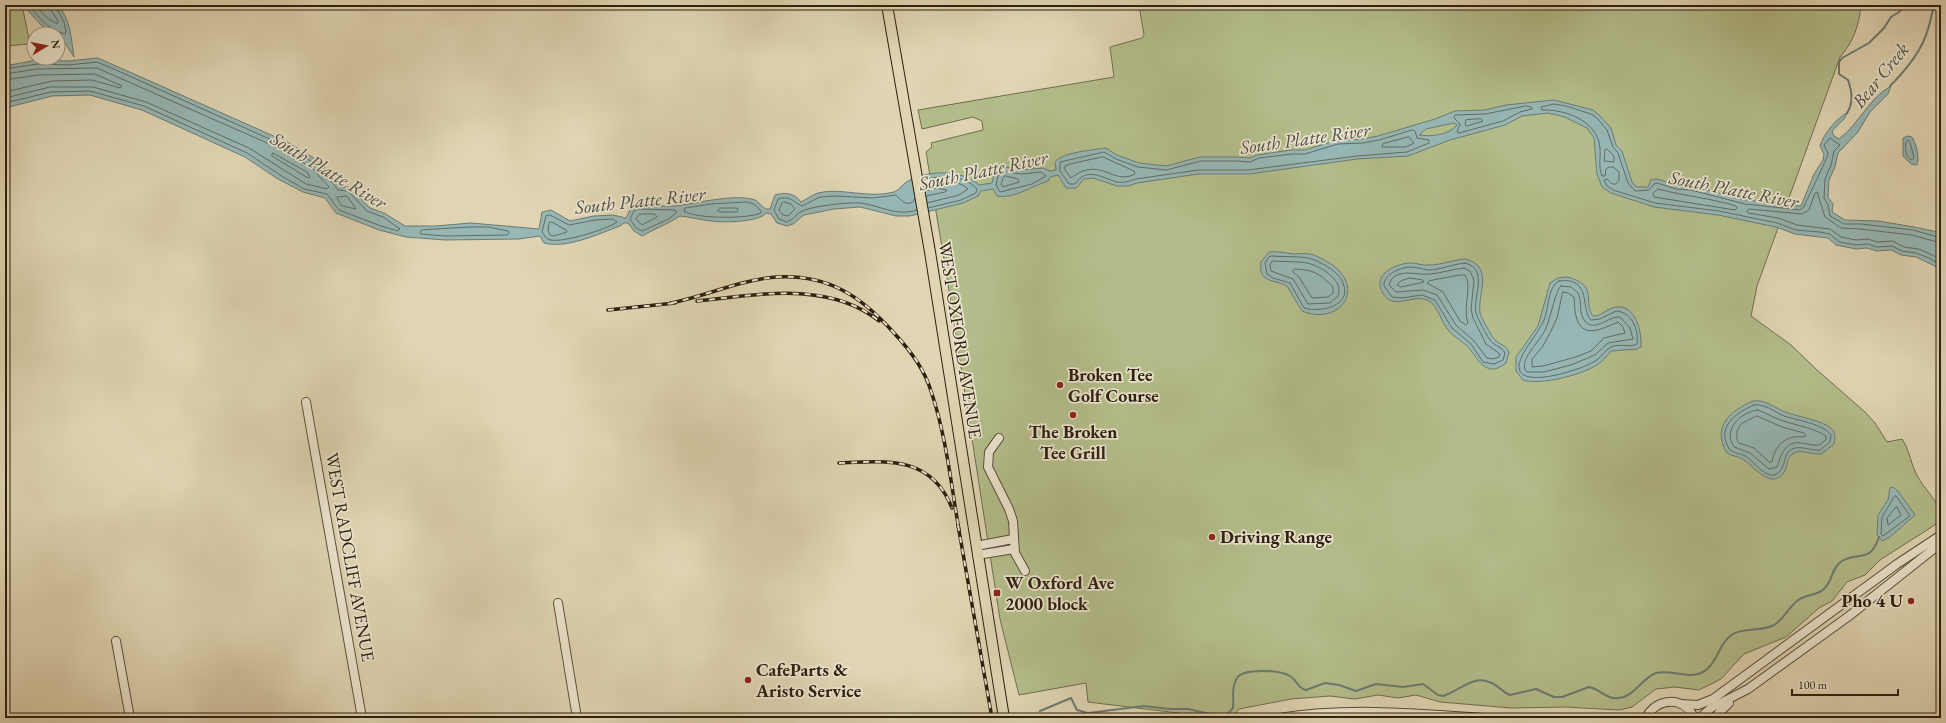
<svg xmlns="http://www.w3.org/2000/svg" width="1946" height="723" viewBox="0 0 1946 723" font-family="'EB Garamond',serif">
  <rect width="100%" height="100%" fill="#e0d5b3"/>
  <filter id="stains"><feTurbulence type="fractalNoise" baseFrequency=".005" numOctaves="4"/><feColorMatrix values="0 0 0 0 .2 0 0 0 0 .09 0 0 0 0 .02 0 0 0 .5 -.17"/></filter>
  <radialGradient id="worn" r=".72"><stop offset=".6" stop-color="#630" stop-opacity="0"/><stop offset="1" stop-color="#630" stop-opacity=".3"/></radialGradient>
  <!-- green -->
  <g fill="#b3bd8b" stroke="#706e4e">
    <polygon points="5,5 22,5 30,44 5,46"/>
    <path d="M 1139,5 L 1861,5 C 1859,25 1854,41 1840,57 L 1757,286 L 1751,316 L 1791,345 L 1817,370 L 1865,412 L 1875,423 L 1887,442 L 1902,439 C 1909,449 1910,460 1915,471 C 1922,489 1941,500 1941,521 L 1880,560 L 1865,575 L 1847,582 L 1832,601 L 1819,608 L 1786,637 L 1744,654 L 1721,679 L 1699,690 L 1675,687 L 1656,689 L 1632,707 L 1619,710 L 1565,707 L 1511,708 L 1440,702 L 1416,695 L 1398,698 L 1378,695 L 1355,699 L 1330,696 L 1291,699 L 1239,709 L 1232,718 L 1219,718 L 1088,702 L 1086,683 L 1019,695 L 1000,619 L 945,265 L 926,152 L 932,147 L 931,143 L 983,130 L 982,121 L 973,117 L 922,129 L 918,110 L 1114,77 L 1110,47 L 1142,38 L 1144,35 Z"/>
  </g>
  <!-- water -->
  <g fill="#96b7b5" stroke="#6c7b73" fill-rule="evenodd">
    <path d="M 23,5 L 57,5 C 71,18 71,39 74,57 L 62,38 L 41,25 Z"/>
    <path d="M 98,58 L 287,142 L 317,160 L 332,175 L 340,187 L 349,187 L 370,208 L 384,213 L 405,226 L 435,226 L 471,223 L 539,229 L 542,212 L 551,210 L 570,221 L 594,216 L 613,215 L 626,218 L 631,208 C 645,202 660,207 674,206 C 695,204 735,193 755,200 C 758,201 762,207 766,209 L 770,209 L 775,195 C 786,192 794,193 801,202 C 807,199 812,195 818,193 C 839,187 869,199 894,192 C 900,190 902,184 908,181 C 929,170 961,169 979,185 L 992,183 L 994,174 L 999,169 L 1006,167 L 1021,170 L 1043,168 L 1050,171 L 1056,170 L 1055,162 C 1062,152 1094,150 1106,148 L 1117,155 L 1139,163 L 1166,166 L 1200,157 L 1236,157 L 1250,158 L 1257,155 L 1291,150 L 1305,150 L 1337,140 L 1362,139 L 1378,136 L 1435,119 L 1455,111 L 1485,110 L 1506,105 L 1554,100 L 1593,110 L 1599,115 L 1611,128 L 1616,145 L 1622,151 L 1632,182 L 1636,187 L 1648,187 L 1651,180 L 1657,179 L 1677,185 L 1691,186 L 1746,200 L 1801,206 L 1814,174 L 1823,160 L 1824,154 L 1820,146 C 1824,133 1836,119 1848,112 L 1844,119 L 1832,131 L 1834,136 L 1839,139 C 1859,124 1869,98 1891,86 L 1888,94 L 1870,112 L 1858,132 L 1838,153 L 1835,167 L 1829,180 L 1828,197 L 1833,204 L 1832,212 L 1845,220 L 1878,221 L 1914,227 L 1938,232 L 1941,237 L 1941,283 L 1937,267 L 1916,257 L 1901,255 L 1891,250 L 1876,251 L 1867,248 L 1856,249 L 1836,245 L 1828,238 L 1795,234 L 1776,227 L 1718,215 L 1654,207 L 1611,193 L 1602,187 L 1597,174 L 1594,138 L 1587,128 L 1565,117 L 1548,113 L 1522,116 L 1505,125 L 1450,140 L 1408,156 L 1357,159 L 1249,174 L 1198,174 L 1137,183 L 1128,186 L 1117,186 L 1093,178 L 1084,179 L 1076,188 L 1066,188 L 1058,175 L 1050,177 L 1048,181 C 1032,186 1014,199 997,196 L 993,189 L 981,191 L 978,196 L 963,203 L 910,216 L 896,216 L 860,207 L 834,209 L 804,215 L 793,224 L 787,226 L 777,223 L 771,214 L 766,213 C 760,222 723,223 711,221 C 701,220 691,217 680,216 C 668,224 654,229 642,236 L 634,231 L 628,223 L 624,223 L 620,226 C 598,234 567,249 544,243 L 540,236 L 519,239 L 445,240 L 406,237 L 379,230 L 336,213 L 325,198 L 303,192 L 278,179 L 245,157 L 142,110 L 90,95 L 52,96 L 5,108 L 5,66 L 37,60 L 68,61 ZM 1454,123 L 1457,125 C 1449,135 1431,137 1419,135 L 1426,129 Z"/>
    <path d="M 1908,136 L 1912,137 C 1916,143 1920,159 1917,165 L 1911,164 L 1903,156 L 1903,138 Z"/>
    <path d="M 1269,252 C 1277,251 1286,253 1294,254 C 1299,254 1304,253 1309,254 C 1315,254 1321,259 1326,261 C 1370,286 1340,327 1302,311 L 1287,286 C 1275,279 1258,284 1261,262 Z"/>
    <path d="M 1465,259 C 1495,266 1477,295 1480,313 C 1481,317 1492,337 1495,340 C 1500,345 1506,345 1509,352 L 1506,363 C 1485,380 1478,357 1466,345 C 1459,339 1451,335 1446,327 C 1440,318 1437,304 1427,300 C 1413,294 1395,310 1384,295 C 1382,291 1379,287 1380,283 C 1381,270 1400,263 1411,263 C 1417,263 1423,266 1429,265 C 1441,265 1453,260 1465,259 Z"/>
    <path d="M 1567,277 C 1600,285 1582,303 1593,316 C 1601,317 1607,308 1616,307 C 1636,304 1642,333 1641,347 L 1637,349 L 1611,351 C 1608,354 1605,359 1601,362 C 1587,374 1540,386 1523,380 L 1516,371 L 1516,357 L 1538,326 L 1550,283 L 1558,278 Z"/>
    <path d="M 1753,401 C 1765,399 1775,408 1785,412 C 1798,417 1822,420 1832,429 C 1836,433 1835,439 1834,444 L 1821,454 C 1813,455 1801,449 1794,453 C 1786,457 1788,465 1785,471 C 1772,492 1754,466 1744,460 C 1739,456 1733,457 1727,453 C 1711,427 1730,411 1753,401 Z"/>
    <polygon points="1893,487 1898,491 1915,515 1890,537 1882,541 1877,535 1878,515 1888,500 1890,488"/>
  </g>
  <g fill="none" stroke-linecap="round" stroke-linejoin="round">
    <!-- shore -->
    <g stroke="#626c62" stroke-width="1">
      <path d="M 29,5 C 39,18 49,30 65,34 L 66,32 L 64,22 L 55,5"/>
      <polyline points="35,5 47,18 57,24 58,21 51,10 50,5"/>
      <polyline points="5,69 37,64 68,65 97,62 116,70 285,146 314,163 329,178 338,190 348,191 367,211 383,217 400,229 398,231 381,226 339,210 327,194 304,189 280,175 247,153 144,106 90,91 51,92 5,103"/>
      <polyline points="5,74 37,69 97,68 283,150 311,167 329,187 327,189 306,184 249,148 146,102 93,87 50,87 5,98"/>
      <polyline points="5,80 38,75 95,74 122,86 120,88 92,80 52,81 5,92"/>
      <polygon points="1526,106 1531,107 1532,109 1520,112 1503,121 1459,133 1457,132 1460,124 1454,118 1455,115 1485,114"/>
      <polygon points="1481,119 1483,121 1467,126 1465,125 1466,120"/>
      <path d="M 1413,130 L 1415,131 L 1417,138 L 1429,140 L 1429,143 L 1407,152 L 1357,156 L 1248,170 L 1198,170 L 1136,179 C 1130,181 1124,183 1117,182 C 1102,178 1087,166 1075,184 L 1069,184 L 1060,171 L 1060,162 L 1104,152 L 1116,159 L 1138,167 L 1166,170 L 1201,161 L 1236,161 L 1250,162 L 1259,158 L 1292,154 L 1305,154 L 1338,144 L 1363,143 L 1379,140 Z"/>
      <polygon points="1409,137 1414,143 1406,147 1382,147 1383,144"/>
      <path d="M 1908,140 L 1910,142 L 1914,158 L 1912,160 C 1905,157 1905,149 1906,142 Z"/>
      <polygon points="1607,149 1614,156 1614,162 1604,161 1605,150"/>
      <polygon points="273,153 307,172 310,177 308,178 272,156"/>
      <path d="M 1103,157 L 1134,171 L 1135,174 C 1112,186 1101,155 1071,178 L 1065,170 L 1065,166 L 1070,164 Z"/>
      <polygon points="1005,171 1021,174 1041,172 1046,176 1032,184 1000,192 996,185 998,176"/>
      <polygon points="1006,176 1018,179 1019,182 1003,187 1001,184 1003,178"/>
      <path d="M 924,180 C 940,175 965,175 977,189 L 976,193 L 961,200 L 928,208"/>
      <path d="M 924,185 C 937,181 958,179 968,189 L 959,195 L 927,203"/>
      <path d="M 1658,189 C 1684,196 1710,198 1736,206 L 1737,208 L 1735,210 L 1654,197 L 1653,194 Z"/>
      <polyline points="925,191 936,188 947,190 945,192 926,196"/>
      <polygon points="337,197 347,196 356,209 342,206"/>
      <path d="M 915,198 L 913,202 C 905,206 901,200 896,195 L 873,198 L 836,196 L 820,197 L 802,206 C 793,202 790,195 778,199 L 774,210 L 779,219 L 787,222 C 793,220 796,214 802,211 C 813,206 848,202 860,203 C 879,205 896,217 917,210"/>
      <path d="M 747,202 L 754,204 L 761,211 L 761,213 C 748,219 695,219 684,211 L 685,208 L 711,204 Z"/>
      <polygon points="784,202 791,204 795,209 788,216 783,215 779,210 782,203"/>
      <polygon points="720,208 737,208 738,210 737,212 720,212 718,211"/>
      <polygon points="639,209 675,210 677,212 669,219 642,231 636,228 630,219 634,211"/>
      <polygon points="640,214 655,214 657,217 642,225 636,219"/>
      <path d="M 550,215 L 569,225 L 595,220 L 613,219 L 617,222 C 608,229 557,245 548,239 C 545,238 544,234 542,232 L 546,216 Z"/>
      <polygon points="552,222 566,230 567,232 554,236 550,235 548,231 549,223"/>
      <polygon points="471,227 488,227 508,231 509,233 507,235 445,236 421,234 420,232 422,230"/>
      <path d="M 1941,238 L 1913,230 L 1861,224 L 1844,224 L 1830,216 L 1828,205 L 1824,198 L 1825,179 L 1831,165 L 1834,151 L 1840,145 L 1830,138 L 1824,145 C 1825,148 1828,151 1828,154 C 1828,157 1807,199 1804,207 L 1800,210 L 1745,204 L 1691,190 L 1676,189 L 1657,183 L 1654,184 L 1649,190 L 1635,191 L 1628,183 L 1618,153 L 1613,147 L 1607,130 L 1597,118 L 1591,114 L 1566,106 L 1554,104 L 1541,107 L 1542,110 C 1565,109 1598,121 1600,148 C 1601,157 1598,166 1602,176 L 1605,176 L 1606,169 L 1609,167 L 1613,167 L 1619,172 L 1619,180 L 1616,184 L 1612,184 L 1607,179 L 1604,180 L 1606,185 L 1613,190 L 1655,203 L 1719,211 L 1777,223 L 1796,230 L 1820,232 L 1830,234 L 1839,242 L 1856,245 L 1867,244 L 1877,247 L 1892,246 L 1902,251 L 1916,253 L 1929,258 L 1939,264 L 1941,267"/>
      <polyline points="1941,243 1912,235 1860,229 1841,228 1825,217 1817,192 1815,193 1809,210 1802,214 1749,209 1747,211 1748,213 1778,218 1797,225 1830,229 1841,237 1856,240 1868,239 1877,242 1893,241 1904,247 1919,249 1941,259"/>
      <path d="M 1272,256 C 1282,257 1305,256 1312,259 C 1323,263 1339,272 1343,283 C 1353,306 1320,313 1304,308 L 1290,283 L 1273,278 L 1267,274 L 1265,263 L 1269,257 Z"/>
      <path d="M 1273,261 C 1283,262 1303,261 1311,264 C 1323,268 1344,281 1338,296 L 1330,303 L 1308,304 L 1293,279 L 1271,271 L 1270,265 Z"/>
      <path d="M 1465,263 C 1491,269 1470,301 1477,316 C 1480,322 1487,337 1491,341 C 1495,346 1502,347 1505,353 L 1503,360 L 1494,364 L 1483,362 L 1471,344 L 1452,328 L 1435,300 L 1422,295 L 1402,298 L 1392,297 L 1384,286 C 1383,275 1399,268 1409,267 C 1416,267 1422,269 1428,270 C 1440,270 1453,264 1465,263 Z"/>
      <path d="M 1464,268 L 1470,271 L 1474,280 L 1471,309 L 1473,318 L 1486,344 L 1500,354 L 1499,357 L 1493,359 L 1487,358 L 1474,341 L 1456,325 L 1437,295 L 1423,290 L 1396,292 L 1389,285 C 1394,266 1418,276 1430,274 C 1442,273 1453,269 1464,268 Z"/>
      <path d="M 1295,269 C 1314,270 1319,273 1333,287 L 1333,293 L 1328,297 L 1312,298 L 1299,277 L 1293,272 Z"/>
      <path d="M 1460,275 L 1465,275 C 1473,287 1462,307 1468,323 L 1466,325 L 1460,321 L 1443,292 L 1427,283 L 1429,281 Z"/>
      <polygon points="1410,278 1423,280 1424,282 1401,287 1397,285 1401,281"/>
      <path d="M 1559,281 C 1593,276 1580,311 1591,320 L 1600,319 L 1616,311 C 1632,312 1639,330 1637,344 C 1630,348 1619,343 1611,347 C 1605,350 1602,356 1597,360 C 1586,368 1522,390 1519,368 C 1518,355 1538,334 1544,320 C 1549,309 1547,287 1559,281 Z"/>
      <path d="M 1561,286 L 1571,287 L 1578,293 C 1582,301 1579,310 1583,318 C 1592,336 1609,315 1620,317 L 1630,328 L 1633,339 L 1608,343 L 1595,355 L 1571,365 L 1544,372 L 1527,372 C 1517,362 1539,342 1544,332 C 1550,323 1555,290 1561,286 Z"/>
      <path d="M 1563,292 L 1568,293 L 1574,297 C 1575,303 1574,310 1576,316 C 1582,341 1603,328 1618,322 L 1623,327 L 1625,333 L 1604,338 L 1591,351 L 1576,357 L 1543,366 L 1532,367 L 1532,359 L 1543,346 L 1551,331 L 1557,318 Z"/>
      <path d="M 1754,405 C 1764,403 1775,412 1784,416 C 1796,420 1824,424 1831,435 L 1830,442 L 1820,450 C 1811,451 1801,445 1792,449 C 1783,454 1786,463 1781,470 C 1769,486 1754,460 1745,456 C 1740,453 1735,454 1730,450 C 1715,428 1735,413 1754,405 Z"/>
      <path d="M 1758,410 C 1767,413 1775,419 1784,421 C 1798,426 1814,428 1826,436 L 1826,440 L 1819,445 C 1813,446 1808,444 1802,443 C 1785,440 1781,455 1777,467 L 1769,469 L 1750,453 L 1734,447 C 1722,429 1741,412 1758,410 Z"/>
      <path d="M 1757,416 L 1782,427 L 1804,433 L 1806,436 C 1802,438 1798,436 1794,437 C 1781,439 1774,450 1772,462 L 1769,462 L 1754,448 L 1739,443 L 1737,440 L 1737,431 L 1741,424 Z"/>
      <polygon points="1896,496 1910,516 1883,536 1881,534 1882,517 1894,497"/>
      <polygon points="1897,507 1901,515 1888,525 1887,518 1895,508"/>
    </g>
    <!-- stream -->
    <g stroke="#6c7b73" stroke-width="2">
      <path d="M 1890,86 C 1906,70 1922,51 1928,29 C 1931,21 1931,13 1935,5"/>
      <path d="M 1847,113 C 1853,104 1852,91 1848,80 L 1839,74 L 1839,62 L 1842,58 L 1869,43 L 1884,28 L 1891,17 L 1899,12 L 1905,5"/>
      <path d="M 1040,711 L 1071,698 L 1077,710 L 1088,713 L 1144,706 L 1169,709 L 1188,709 L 1214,715 L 1226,716 L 1233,708 C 1234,698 1231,687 1237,678 C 1243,668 1281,670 1290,676 C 1297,680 1297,688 1306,690 L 1325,683 L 1339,685 L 1356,691 L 1376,684 L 1403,687 L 1423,684 L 1438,695 L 1443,696 C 1458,692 1473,675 1489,682 C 1497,684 1502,692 1510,695 L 1536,689 L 1554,697 L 1562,697 L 1589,687 C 1600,689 1607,700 1619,698 C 1634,697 1642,678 1656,673 C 1671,669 1687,679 1701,673 C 1718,665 1718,643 1733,634 C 1745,627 1761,632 1774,625 C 1784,619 1788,608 1797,601 C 1805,594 1817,596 1824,589 C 1833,581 1831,568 1842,561 C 1859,551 1870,564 1879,537"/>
    </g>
    <defs>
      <g id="minor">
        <polyline points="306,402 362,718"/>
        <polyline points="999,438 989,452 988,467 1009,509 1013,521 1015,553 1025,571"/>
        <polyline points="976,546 1013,539"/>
        <polyline points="977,555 1014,549"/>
        <polyline points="558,603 577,718"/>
        <polyline points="116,641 130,718"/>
        <polyline points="1681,704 1698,705 1713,699 1897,564 1941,535"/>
        <path d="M 1279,718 C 1347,707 1414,713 1483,718"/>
        <path d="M 1646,718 C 1656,697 1685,696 1694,718"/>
        <polyline points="1700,718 1711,708 1748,689 1849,616 1941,543"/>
        <polyline points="1714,718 1729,703"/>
      </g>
      <polyline id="major" points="887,5 930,252 1004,718"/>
    </defs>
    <!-- minor casing -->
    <use href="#minor" stroke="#5a4d39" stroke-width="10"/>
    <!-- major casing -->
    <use href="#major" stroke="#2d2010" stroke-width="12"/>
    <!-- minor -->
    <use href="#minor" stroke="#ebe4ce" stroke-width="8"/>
    <!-- major -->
    <use href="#major" stroke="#e0d5b3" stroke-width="10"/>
    <defs>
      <g id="rail">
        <path d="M 697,301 C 757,295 828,280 879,321"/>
        <path d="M 671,303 C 706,296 740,280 776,277 C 828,274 861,296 894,333 C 910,350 924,368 931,391 C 946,435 951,484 959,530"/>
        <polyline points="608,310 675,303"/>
        <path d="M 839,463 C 886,461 931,455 952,508"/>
        <polyline points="958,525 992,718"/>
      </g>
    </defs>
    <!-- rail casing -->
    <use href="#rail" stroke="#2d2010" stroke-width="3.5"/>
    <!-- rail -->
    <use href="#rail" stroke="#ebe4ce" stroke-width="2" stroke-dasharray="6" stroke-linecap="butt"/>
  </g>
  <!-- markers -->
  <g fill="#8f2418" stroke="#ebe4ce" stroke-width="1.5">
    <circle cx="1060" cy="385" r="4"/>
    <circle cx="1073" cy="415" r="4"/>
    <circle cx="1212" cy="537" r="4"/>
    <rect x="993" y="589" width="8" height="8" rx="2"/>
    <circle cx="1911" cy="601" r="4"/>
    <circle cx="748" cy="680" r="4"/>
  </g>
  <g text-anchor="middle" stroke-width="3.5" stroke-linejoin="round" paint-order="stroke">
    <!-- street labels -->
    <g font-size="18" fill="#2d2010" stroke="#ebe4ce">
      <text transform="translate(960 340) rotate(81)" y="6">WEST OXFORD AVENUE</text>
      <text transform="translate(350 557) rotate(80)" y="6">WEST RADCLIFF AVENUE</text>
    </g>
    <!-- poi labels -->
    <g font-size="18" font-weight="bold" fill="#2d2010" stroke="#ebe4ce" text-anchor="start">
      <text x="1068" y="381">Broken Tee<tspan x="1068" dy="21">Golf Course</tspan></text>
      <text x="1073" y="438" text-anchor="middle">The Broken<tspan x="1073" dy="21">Tee Grill</tspan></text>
      <text x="1220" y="543">Driving Range</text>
      <text x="1005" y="589">W Oxford Ave<tspan x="1005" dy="21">2000 block</tspan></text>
      <text x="1903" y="607" text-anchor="end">Pho 4 U</text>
      <text x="756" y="676">CafeParts &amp;<tspan x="756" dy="21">Aristo Service</tspan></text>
    </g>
    <!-- water labels -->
    <g font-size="19" font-style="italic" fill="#4c4d42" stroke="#ebe4ce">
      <text transform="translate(1880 75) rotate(-51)" y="7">Bear Creek</text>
      <text transform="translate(1305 138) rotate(-8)" y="7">South Platte River</text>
      <text transform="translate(329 170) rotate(31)" y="7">South Platte River</text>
      <text transform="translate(983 170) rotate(-12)" y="7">South Platte River</text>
      <text transform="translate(1734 189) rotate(11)" y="7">South Platte River</text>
      <text transform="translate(640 200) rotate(-6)" y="7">South Platte River</text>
    </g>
  </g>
  <!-- margin -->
  <rect width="1946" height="723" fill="none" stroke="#e0d5b3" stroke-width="20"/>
  <rect x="6" y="6" width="1934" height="711" fill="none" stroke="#2d2010" stroke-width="2"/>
  <rect x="10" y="10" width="1926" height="703" fill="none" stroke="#2d2010"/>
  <!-- north arrow -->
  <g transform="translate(46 46) rotate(80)"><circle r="19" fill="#ebe4ce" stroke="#9f9682"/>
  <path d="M0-3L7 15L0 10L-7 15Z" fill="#8f2418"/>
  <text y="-6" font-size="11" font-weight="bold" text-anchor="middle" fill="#2d2010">N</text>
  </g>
  <!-- scale -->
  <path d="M1792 689v6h106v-6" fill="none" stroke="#2d2010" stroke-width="2"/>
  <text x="1798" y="689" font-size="12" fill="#2d2010" stroke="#ebe4ce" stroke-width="3" paint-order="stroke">100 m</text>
  <rect width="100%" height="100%" filter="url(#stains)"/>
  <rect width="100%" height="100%" fill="url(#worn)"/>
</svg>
